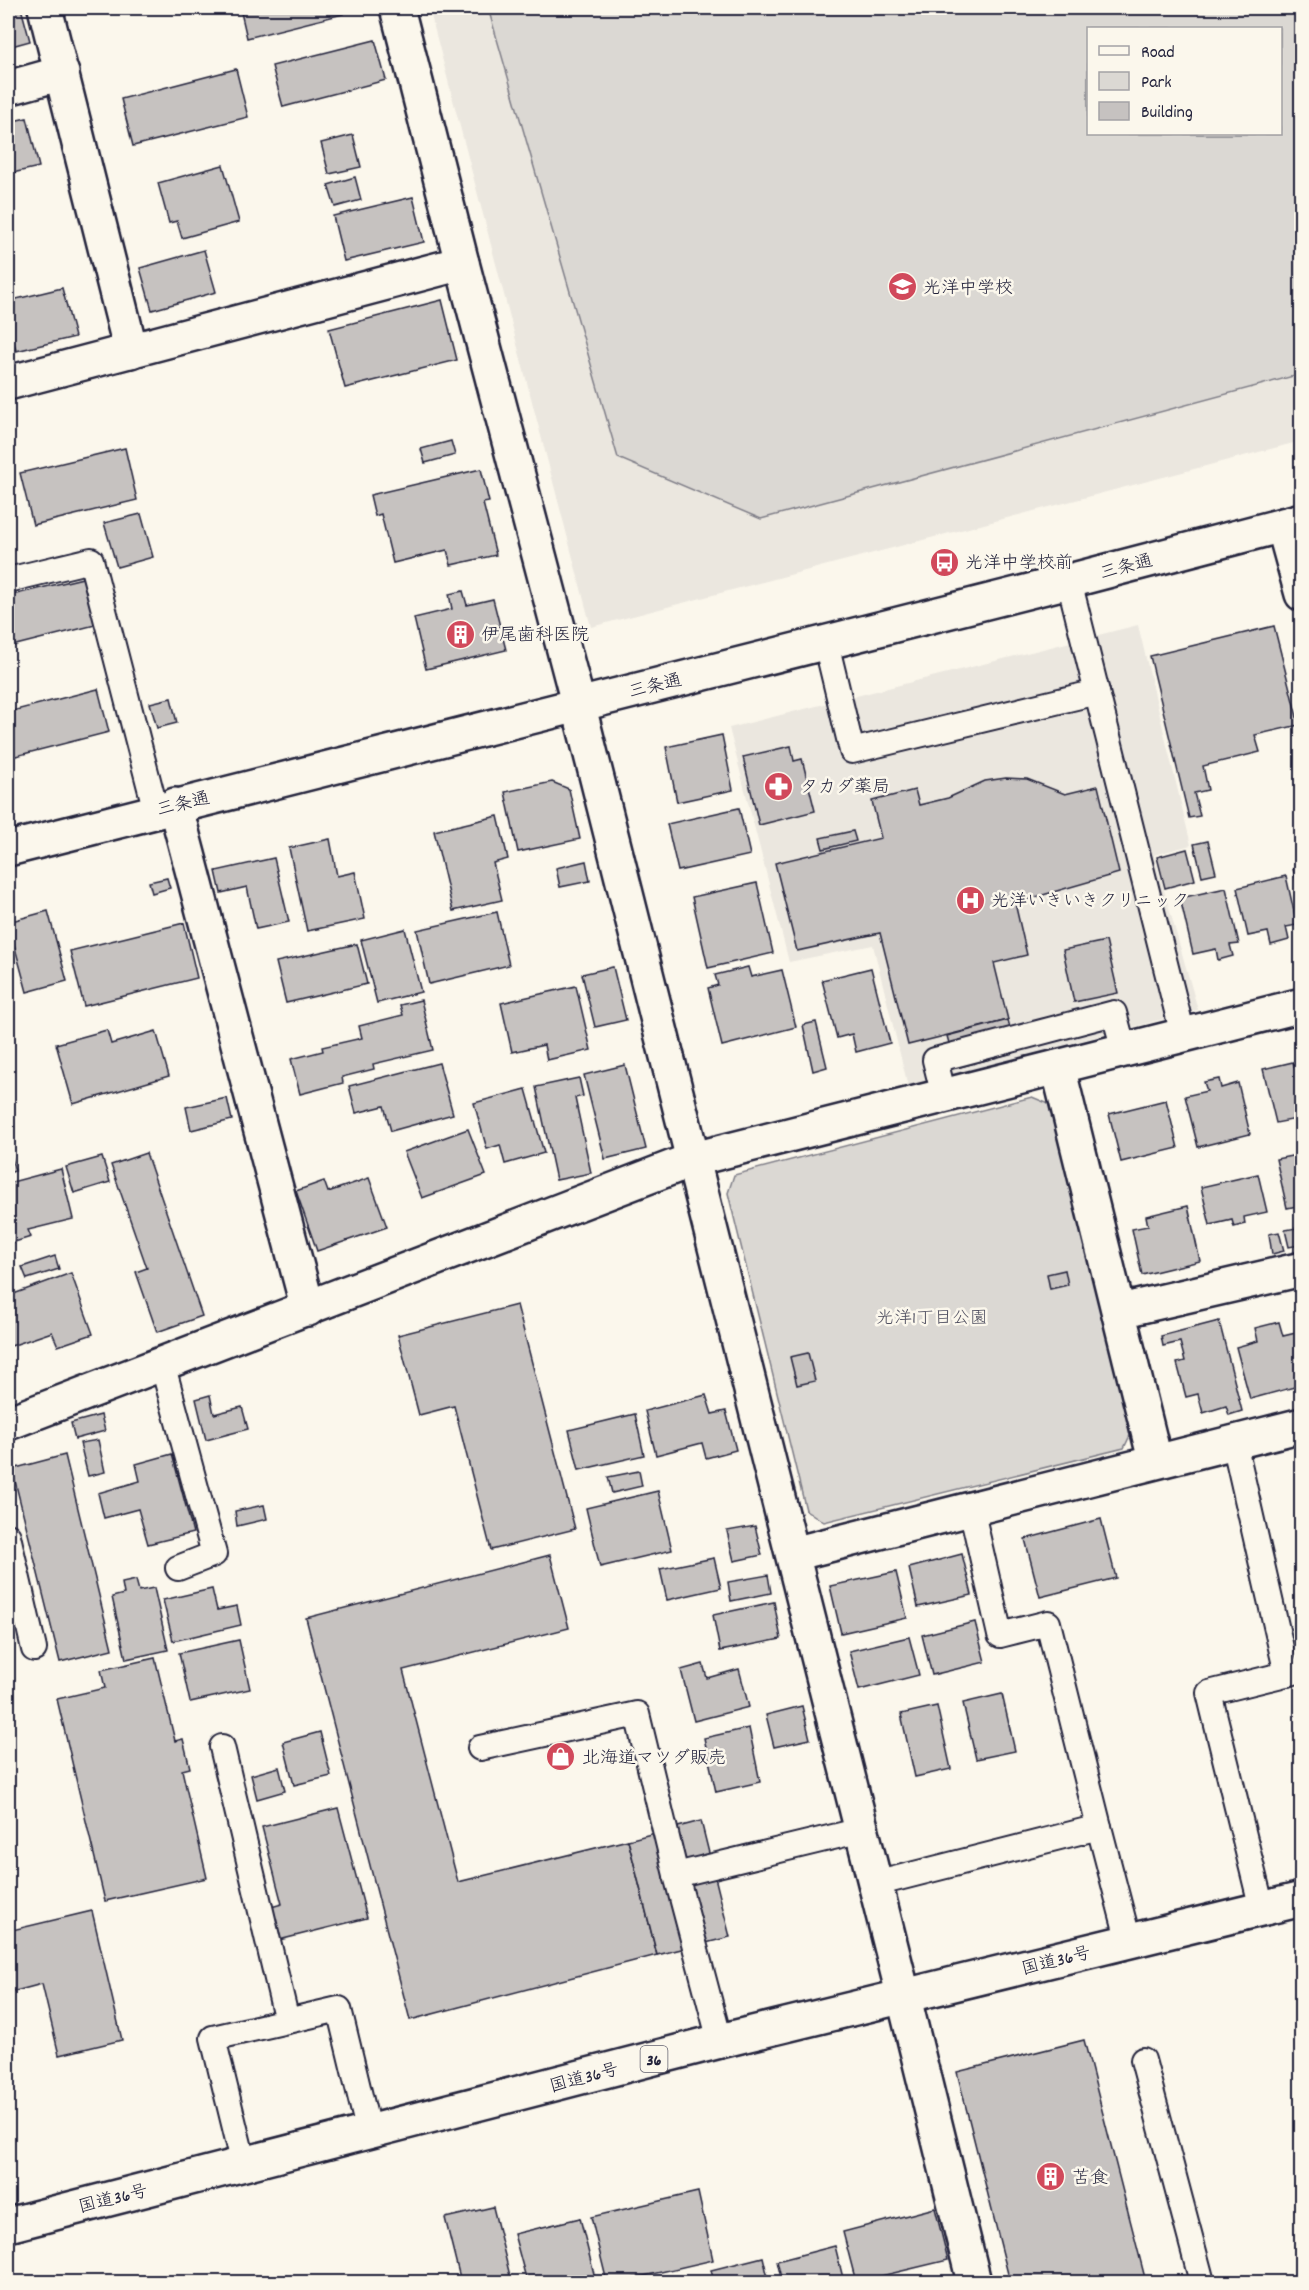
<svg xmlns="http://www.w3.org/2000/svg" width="1309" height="2290" viewBox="0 0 1309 2290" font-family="Dekko,'Klee One',sans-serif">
  <rect width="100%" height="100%" fill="#fbf7ec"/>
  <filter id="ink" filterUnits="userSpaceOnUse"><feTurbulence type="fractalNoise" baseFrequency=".0167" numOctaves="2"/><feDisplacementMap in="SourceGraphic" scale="12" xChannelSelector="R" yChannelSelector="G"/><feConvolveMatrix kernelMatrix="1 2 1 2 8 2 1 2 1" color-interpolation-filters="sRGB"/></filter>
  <g filter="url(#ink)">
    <!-- built -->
    <g fill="#ebe7df" fill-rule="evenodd">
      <path d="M 429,8 L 1301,8 L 1301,441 L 591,627 ZM 1088,28 L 1280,28 L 1280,134 L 1088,134 Z"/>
      <polygon points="1138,625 1191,845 1154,855 1198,1010 908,1086 873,945 789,962 729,728"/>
    </g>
    <!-- green -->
    <g fill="#dbd8d3" stroke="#7e7d87" stroke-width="1.5" fill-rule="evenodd">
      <path d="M 488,8 L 1301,8 L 1301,374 L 761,519 L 618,458 ZM 1088,28 L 1280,28 L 1280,134 L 1088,134 Z"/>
      <polygon points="1032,1097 1049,1104 1134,1427 1124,1448 824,1522 806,1510 728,1193 734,1175"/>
    </g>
    <!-- building -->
    <g fill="#c6c2c0" stroke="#22223b" stroke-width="1.5">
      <polygon points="8,8 21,8 30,41 8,47"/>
      <polygon points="240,8 341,8 343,14 247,38"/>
      <polygon points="375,40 386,80 283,107 272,66"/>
      <polygon points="236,69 248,117 133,146 121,99"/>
      <polygon points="27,118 39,167 8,174 8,122"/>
      <polygon points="353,135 361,167 329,174 321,143"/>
      <polygon points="223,165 239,222 182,238 177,221 169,223 158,183"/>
      <polygon points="355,177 361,200 335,207 328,185"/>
      <polygon points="413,197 424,242 344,261 333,216"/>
      <polygon points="204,250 216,292 152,310 140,268"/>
      <polygon points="62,288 75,337 16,351 8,318 8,301"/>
      <polygon points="442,300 457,360 345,388 329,329"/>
      <polygon points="451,441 455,455 425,463 421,449"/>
      <polygon points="125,448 137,500 33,525 20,473"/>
      <polygon points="481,469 489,502 483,503 496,555 451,565 447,550 393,563 381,514 375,516 370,495"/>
      <polygon points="141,514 153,557 117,567 104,523"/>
      <polygon points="87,577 99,624 8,647 8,596"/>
      <polygon points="463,591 467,605 493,599 506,650 426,669 414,618 452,609 449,594"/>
      <polygon points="1274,626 1299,725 1255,735 1260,752 1203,766 1208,790 1194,793 1200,816 1189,818 1150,656"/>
      <polygon points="98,689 109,732 8,758 8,712"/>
      <polygon points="171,698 177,723 157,728 150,703"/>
      <polygon points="722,735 733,790 677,802 666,747"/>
      <polygon points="791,746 794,761 802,759 815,811 759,825 743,757"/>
      <polygon points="1006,778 1027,779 1065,794 1098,786 1119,873 1015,903 1027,955 994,963 1008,1020 908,1045 880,933 797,951 775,863 881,838 872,801 915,790 919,805 948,798 985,781"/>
      <polygon points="552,782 569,789 580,839 518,852 505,792"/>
      <polygon points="739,808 750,855 678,871 667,824"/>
      <polygon points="498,816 508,859 493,863 502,900 453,911 434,831"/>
      <polygon points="853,831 856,841 823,849 820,838"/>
      <polygon points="330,839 337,876 355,872 365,919 307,931 289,848"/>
      <polygon points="1208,841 1216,873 1202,876 1194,844"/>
      <polygon points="1187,849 1195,880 1165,888 1157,857"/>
      <polygon points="274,858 289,922 256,929 247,887 221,893 216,871"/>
      <polygon points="586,861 590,881 560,887 556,868"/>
      <polygon points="1302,867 1302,902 1293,869"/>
      <polygon points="1286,876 1297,925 1286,927 1289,940 1271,945 1268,932 1248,936 1237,888"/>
      <polygon points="167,878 170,888 152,893 149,882"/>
      <polygon points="757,883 773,953 708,968 692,897"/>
      <polygon points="1226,888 1239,944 1230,945 1233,956 1218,960 1216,949 1193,954 1180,898"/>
      <polygon points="48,911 67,981 27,992 8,922"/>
      <polygon points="497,912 509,965 429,984 417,930"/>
      <polygon points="184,923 197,978 84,1006 70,951"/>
      <polygon points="405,929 421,992 377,1003 361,940"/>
      <polygon points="1106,941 1118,993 1074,1002 1063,950"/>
      <polygon points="357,944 367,984 286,1003 276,962"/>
      <polygon points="613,967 626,1020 595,1027 582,974"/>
      <polygon points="748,967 751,977 782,970 796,1027 722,1046 708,988 718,985 715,975"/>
      <polygon points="871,968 890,1043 856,1052 852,1034 837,1038 822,980"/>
      <polygon points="576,986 591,1050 547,1060 544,1045 512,1052 501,1003"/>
      <polygon points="421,1000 433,1050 373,1064 374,1069 342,1077 343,1083 300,1094 291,1059 323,1051 322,1047 362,1038 359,1026 403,1015 400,1005"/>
      <polygon points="1008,1020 1016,1052 956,1068 947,1036"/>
      <polygon points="816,1022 827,1067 813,1071 803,1025"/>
      <polygon points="107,1030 111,1044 156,1031 169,1076 73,1104 56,1044"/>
      <polygon points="1293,1062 1295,1069 1302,1067 1302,1118 1276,1123 1263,1069"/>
      <polygon points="439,1063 453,1114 391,1131 384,1106 356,1113 349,1086"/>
      <polygon points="625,1065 646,1149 605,1159 584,1075"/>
      <polygon points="579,1078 583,1096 575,1098 591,1173 556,1180 536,1087"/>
      <polygon points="1219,1079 1221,1088 1238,1083 1250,1134 1198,1147 1185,1096 1207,1091 1204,1082"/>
      <polygon points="526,1089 544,1153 505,1164 500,1145 487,1149 474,1103"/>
      <polygon points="227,1098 232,1120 191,1130 186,1107"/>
      <polygon points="1166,1100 1178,1148 1121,1162 1109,1114"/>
      <polygon points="468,1129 486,1175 422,1198 404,1152"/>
      <polygon points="8,1143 15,1171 8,1173"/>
      <polygon points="146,1153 202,1316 157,1332 136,1272 147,1268 111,1165"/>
      <polygon points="1302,1154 1302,1205 1287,1208 1276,1159"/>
      <polygon points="102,1157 110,1182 74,1193 66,1167"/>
      <polygon points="61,1169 73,1219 28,1230 31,1237 8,1244 8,1225 12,1224 8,1207 8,1183"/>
      <polygon points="1258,1174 1267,1212 1244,1217 1245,1224 1234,1227 1232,1220 1210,1225 1201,1187"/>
      <polygon points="369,1178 387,1227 317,1251 296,1191 324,1181 328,1192"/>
      <polygon points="1188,1206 1200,1261 1142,1275 1132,1229 1148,1226 1146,1216"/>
      <polygon points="1296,1228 1300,1245 1289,1247 1285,1230"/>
      <polygon points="1279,1232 1284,1251 1272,1254 1269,1234"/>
      <polygon points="55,1256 59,1269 27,1279 22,1267"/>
      <polygon points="1065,1270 1068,1285 1050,1289 1047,1274"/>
      <polygon points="71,1273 93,1334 58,1346 52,1332 11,1346 8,1337 8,1296"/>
      <polygon points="517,1305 575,1529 491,1550 454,1406 419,1415 398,1335"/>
      <polygon points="1219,1321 1242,1411 1229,1415 1226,1406 1203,1413 1198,1394 1186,1397 1177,1363 1185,1361 1180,1342 1163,1346 1161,1336"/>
      <polygon points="1279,1322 1283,1336 1300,1332 1302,1385 1250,1399 1236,1347 1258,1341 1255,1328"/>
      <polygon points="808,1353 815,1381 797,1385 790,1357"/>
      <polygon points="210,1395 214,1414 242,1407 248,1429 206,1440 196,1399"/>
      <polygon points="706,1395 712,1414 726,1411 736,1450 706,1458 702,1443 656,1455 645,1411"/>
      <polygon points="635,1414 644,1455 579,1470 569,1430"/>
      <polygon points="101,1415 105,1431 75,1439 71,1423"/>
      <polygon points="98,1440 105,1472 88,1476 80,1443"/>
      <polygon points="172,1454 193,1533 148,1544 138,1509 104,1518 98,1493 140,1481 136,1464"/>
      <polygon points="65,1455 112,1649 60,1662 12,1469"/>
      <polygon points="639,1471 642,1486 612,1493 608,1477"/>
      <polygon points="658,1491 672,1550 600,1567 586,1508"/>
      <polygon points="264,1505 267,1519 237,1526 235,1511"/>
      <polygon points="1101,1519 1116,1578 1040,1597 1025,1539"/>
      <polygon points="755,1526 762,1555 734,1561 727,1531"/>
      <polygon points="962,1554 972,1595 918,1607 909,1568"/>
      <polygon points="550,1555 569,1628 403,1670 458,1882 628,1840 657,1955 410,2020 306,1618"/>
      <polygon points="714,1558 721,1588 667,1600 660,1569"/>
      <polygon points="896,1572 907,1618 841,1633 830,1586"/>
      <polygon points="768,1575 771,1593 731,1601 728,1582"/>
      <polygon points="136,1580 139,1591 154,1588 168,1650 126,1659 112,1597 124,1594 122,1583"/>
      <polygon points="212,1589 217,1610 237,1606 241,1625 173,1641 163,1600"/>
      <polygon points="774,1602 781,1639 720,1651 713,1615"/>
      <polygon points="975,1622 985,1662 932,1675 922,1635"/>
      <polygon points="909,1637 919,1675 859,1690 849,1651"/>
      <polygon points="239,1640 250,1689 190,1702 179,1653"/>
      <polygon points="155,1658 175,1741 183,1739 190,1768 182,1770 207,1878 105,1901 57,1699 105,1688 101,1670"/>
      <polygon points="703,1664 707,1678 739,1669 749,1707 694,1721 681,1670"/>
      <polygon points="1002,1694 1015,1751 976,1759 963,1703"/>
      <polygon points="802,1706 810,1739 774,1747 766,1715"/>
      <polygon points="937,1706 951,1769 915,1777 901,1714"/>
      <polygon points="749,1728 760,1782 716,1792 704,1738"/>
      <polygon points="320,1732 331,1776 294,1785 283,1742"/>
      <polygon points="279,1767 285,1791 257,1799 251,1775"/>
      <polygon points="338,1808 367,1918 279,1940 271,1907 282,1904 262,1827"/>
      <polygon points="701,1821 730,1937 657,1955 628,1840"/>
      <polygon points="92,1911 122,2040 59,2055 42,1984 8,1993 8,1931"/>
      <polygon points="1084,2040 1146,2282 1010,2282 957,2072"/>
      <polygon points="698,2192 713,2260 618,2282 607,2282 591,2217"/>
      <polygon points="493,2207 510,2276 481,2282 461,2282 445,2218"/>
      <polygon points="935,2208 948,2260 856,2282 843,2232"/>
      <polygon points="580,2218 596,2282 527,2282 514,2234"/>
      <polygon points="835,2246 844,2282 782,2282 777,2261"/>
      <polygon points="763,2257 769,2282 714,2282 711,2270"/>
    </g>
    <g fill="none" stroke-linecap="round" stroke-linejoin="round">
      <defs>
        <g id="service">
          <polyline points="8,580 91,560 156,811"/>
          <polyline points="1069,581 1183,1035"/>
          <polyline points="826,643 852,751 1097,692"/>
          <polyline points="944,1096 935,1060 1114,1013 1124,1050"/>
          <polyline points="162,1363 214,1554 178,1568"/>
          <polyline points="1234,1442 1287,1674"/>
          <polyline points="971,1508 1000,1635 1048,1623 1099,1827"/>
          <polyline points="8,1536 34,1649"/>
          <polyline points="222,1747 287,2021 213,2038 244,2165"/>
          <polyline points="480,1748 637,1714 676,1875 862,1830"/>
          <polyline points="676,1875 720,2041"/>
          <polyline points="875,1884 1099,1827 1129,1942"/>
          <polyline points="1262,1909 1209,1693 1302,1670"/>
          <polyline points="287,2021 339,2009 369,2133"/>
          <polyline points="1143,2060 1202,2282"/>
        </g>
        <g id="minor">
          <polyline points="45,8 131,351"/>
          <polyline points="397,8 462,263 578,703"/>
          <polyline points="8,88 62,73"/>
          <polyline points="8,383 462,263"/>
          <polyline points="1283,525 1302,594"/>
          <polyline points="175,805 308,1309"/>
          <polyline points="1058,1067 1155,1460"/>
          <polyline points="1120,1311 1302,1269"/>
          <polyline points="8,1423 694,1159 1302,1005"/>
          <polyline points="793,1554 1302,1425"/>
          <polyline points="904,1998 974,2282"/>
        </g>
        <g id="tertiary">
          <polyline points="578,703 904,1998"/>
          <polyline points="8,849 1069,581 1302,520"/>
        </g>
        <polyline id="trunk" points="8,2225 720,2041 1302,1899"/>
      </defs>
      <!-- service casing -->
      <use href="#service" stroke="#22223b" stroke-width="28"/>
      <!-- minor casing -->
      <use href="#minor" stroke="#22223b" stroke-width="38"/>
      <!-- tertiary casing -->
      <use href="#tertiary" stroke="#22223b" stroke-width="38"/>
      <!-- trunk casing -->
      <use href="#trunk" stroke="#22223b" stroke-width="38"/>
      <!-- service -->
      <use href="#service" stroke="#fbf7ec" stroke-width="24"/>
      <!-- minor -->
      <use href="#minor" stroke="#fbf7ec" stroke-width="33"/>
      <!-- tertiary -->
      <use href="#tertiary" stroke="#fbf7ec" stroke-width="33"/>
      <!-- trunk -->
      <use href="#trunk" stroke="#fbf7ec" stroke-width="33"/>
    </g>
  </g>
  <!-- icons -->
  <defs>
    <symbol id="school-disc" viewBox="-11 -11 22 22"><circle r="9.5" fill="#d1495b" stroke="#fbf7ec"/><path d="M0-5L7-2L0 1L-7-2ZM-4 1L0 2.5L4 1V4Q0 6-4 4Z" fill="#fff"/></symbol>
    <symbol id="bus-disc" viewBox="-11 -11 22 22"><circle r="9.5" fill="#d1495b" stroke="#fbf7ec"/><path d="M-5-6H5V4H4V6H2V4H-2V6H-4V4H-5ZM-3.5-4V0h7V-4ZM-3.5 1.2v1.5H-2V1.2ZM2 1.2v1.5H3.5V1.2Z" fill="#fff"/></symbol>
    <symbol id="building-disc" viewBox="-11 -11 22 22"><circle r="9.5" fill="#d1495b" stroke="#fbf7ec"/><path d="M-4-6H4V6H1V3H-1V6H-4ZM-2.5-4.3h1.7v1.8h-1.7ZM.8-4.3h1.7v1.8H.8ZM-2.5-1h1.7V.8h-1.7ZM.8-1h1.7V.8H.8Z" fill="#fff"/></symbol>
    <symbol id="pharmacy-disc" viewBox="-11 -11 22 22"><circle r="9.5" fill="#d1495b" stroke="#fbf7ec"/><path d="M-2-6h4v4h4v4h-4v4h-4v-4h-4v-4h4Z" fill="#fff"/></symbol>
    <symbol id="hospital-disc" viewBox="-11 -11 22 22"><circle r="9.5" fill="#d1495b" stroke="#fbf7ec"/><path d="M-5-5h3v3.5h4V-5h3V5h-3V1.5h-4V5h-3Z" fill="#fff"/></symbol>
    <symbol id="shop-disc" viewBox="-11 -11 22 22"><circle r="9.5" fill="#d1495b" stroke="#fbf7ec"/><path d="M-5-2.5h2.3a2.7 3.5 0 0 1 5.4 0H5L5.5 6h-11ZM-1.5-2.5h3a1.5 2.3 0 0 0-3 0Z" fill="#fff"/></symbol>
  </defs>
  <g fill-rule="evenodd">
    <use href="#school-disc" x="886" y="270" width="33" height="33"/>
    <use href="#bus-disc" x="928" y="546" width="33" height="33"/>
    <use href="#building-disc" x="444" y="618" width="33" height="33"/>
    <use href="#pharmacy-disc" x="762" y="770" width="33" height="33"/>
    <use href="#hospital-disc" x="954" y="884" width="33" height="33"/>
    <use href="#shop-disc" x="544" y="1740" width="33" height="33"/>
    <use href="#building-disc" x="1034" y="2160" width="33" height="33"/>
  </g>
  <g text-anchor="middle" stroke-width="5" stroke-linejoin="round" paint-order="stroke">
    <!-- shield labels -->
    <rect fill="#fbf7ec" stroke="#636270" stroke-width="1.5" x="640.5" y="2046" width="27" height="26" rx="4.5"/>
    <g font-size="16" font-weight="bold" fill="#22223b">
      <text x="654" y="2065">36</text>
    </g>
    <!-- poi labels -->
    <g font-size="18" fill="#22223b" stroke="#fbf7ec" text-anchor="start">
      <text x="923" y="293">光洋中学校</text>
      <text x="965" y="568">光洋中学校前</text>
      <text x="481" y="640">伊尾歯科医院</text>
      <text x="800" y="792">タカダ薬局</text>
      <text x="991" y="906">光洋いきいきクリニック</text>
      <text x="582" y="1763">北海道マツダ販売</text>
      <text x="1072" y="2183">苫食</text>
    </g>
    <!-- street labels -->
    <g font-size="18" fill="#22223b" stroke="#fbf7ec">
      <text transform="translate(1126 566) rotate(-15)" y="6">三条通</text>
      <text transform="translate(655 685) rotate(-14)" y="6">三条通</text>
      <text transform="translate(183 803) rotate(-14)" y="6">三条通</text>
      <text transform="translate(1056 1960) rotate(-14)" y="6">国道36号</text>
      <text transform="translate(584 2077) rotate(-15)" y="6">国道36号</text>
      <text transform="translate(113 2198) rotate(-14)" y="6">国道36号</text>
    </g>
    <!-- park labels -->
    <g font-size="18" fill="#505061" stroke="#fbf7ec">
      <text x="932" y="1323">光洋1丁目公園</text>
    </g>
  </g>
  <!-- margin -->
  <rect width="1309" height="2290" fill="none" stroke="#fbf7ec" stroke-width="30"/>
  <rect x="15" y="15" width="1279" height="2260" fill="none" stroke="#22223b" stroke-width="2" filter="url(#ink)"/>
  <!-- legend -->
  <rect x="1087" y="27" width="195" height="108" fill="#fbf7ec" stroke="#a4a2a5" stroke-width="1.5"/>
  <rect x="1099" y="46" width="30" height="9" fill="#fbf7ec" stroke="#a4a2a5" stroke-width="1.5"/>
  <text x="1141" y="57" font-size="18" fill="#22223b">Road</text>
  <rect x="1099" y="72" width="30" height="18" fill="#dbd8d3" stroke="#a4a2a5" stroke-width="1.5"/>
  <text x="1141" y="87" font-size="18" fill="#22223b">Park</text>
  <rect x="1099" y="102" width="30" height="18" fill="#c6c2c0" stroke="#a4a2a5" stroke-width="1.5"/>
  <text x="1141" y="117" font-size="18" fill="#22223b">Building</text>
</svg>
